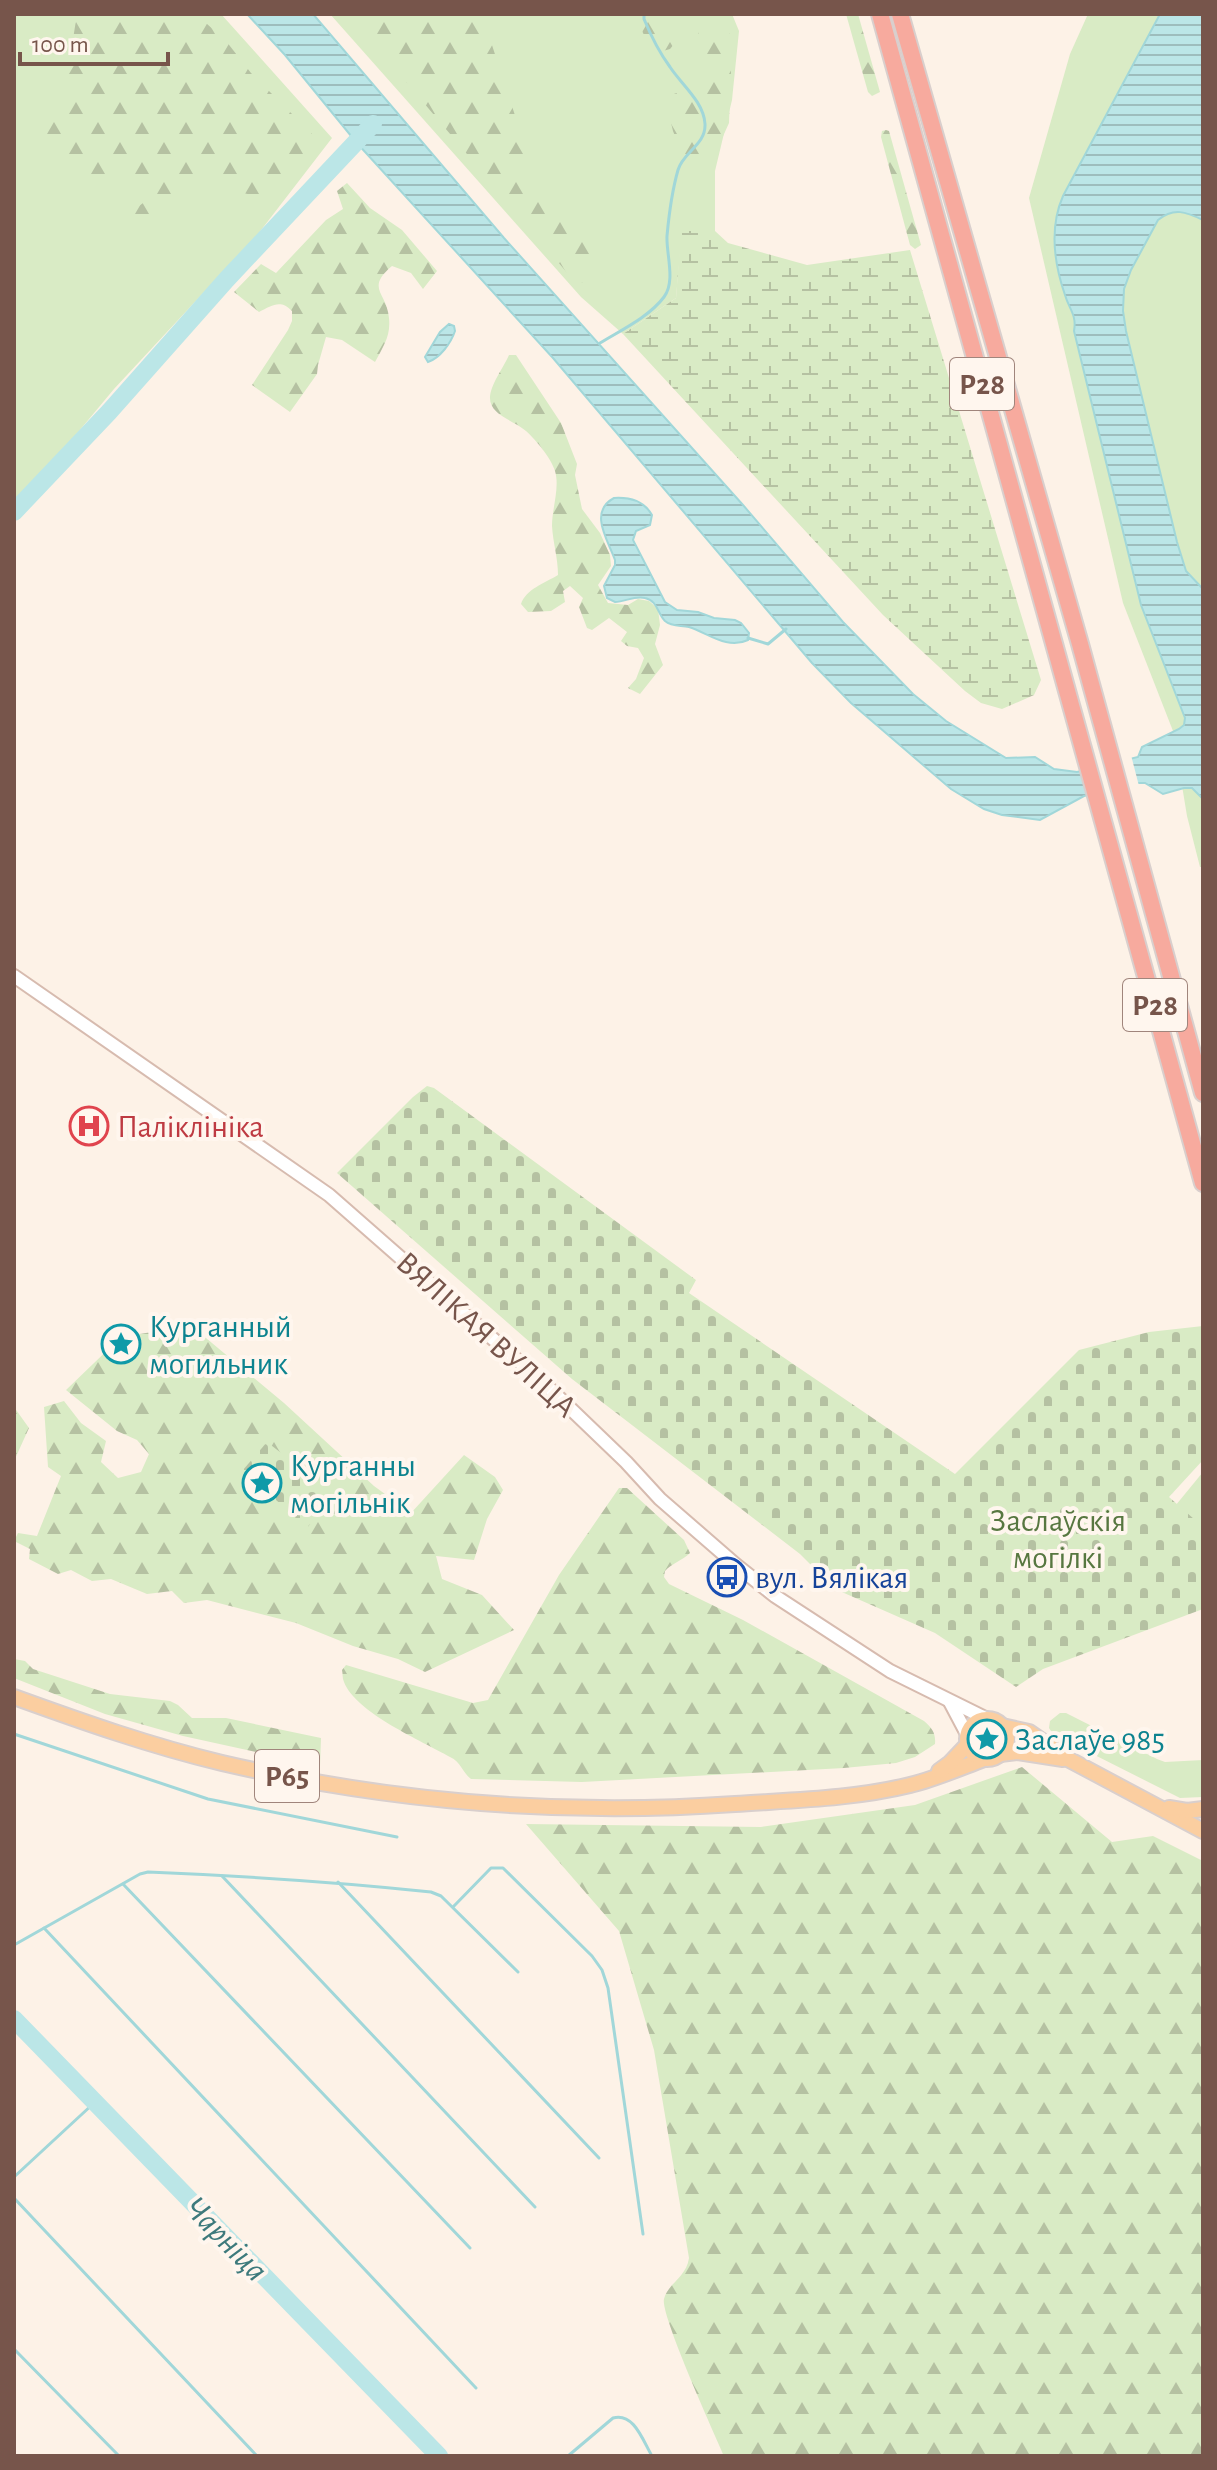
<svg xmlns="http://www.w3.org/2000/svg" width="1217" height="2470" viewBox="0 0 1217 2470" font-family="'Alegreya Sans',sans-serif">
  <defs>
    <pattern id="forest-firs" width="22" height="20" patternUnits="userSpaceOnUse" patternTransform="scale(2)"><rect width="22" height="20" fill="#d9ebc5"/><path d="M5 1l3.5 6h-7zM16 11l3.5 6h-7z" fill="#b5c1a2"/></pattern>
    <pattern id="wetland-marsh" width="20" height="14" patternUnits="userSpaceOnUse" patternTransform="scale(2)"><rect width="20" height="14" fill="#d9ebc5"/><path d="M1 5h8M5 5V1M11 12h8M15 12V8" fill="none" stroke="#b5c1a2"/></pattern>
    <pattern id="cemetery-stones" width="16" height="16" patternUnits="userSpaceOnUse" patternTransform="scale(2)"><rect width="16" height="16" fill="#d9ebc5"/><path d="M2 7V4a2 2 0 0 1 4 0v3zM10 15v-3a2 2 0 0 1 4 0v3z" fill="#b5c1a2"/></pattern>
    <pattern id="water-rules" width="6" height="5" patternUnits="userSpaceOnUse" patternTransform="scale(2)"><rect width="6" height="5" fill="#bbe6e7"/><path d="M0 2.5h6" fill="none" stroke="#9dbdbd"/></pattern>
  </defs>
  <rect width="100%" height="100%" fill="#fdf2e7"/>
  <!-- grass -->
  <g fill="#d9ebc5">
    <polygon points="14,14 221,14 332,138 258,234 114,389 14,509"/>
    <polygon points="330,14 732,14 739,31 732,100 715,171 715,231 682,231 676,298 623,334 581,297"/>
    <polygon points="1088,14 1203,14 1203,867 1200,867 1187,816 1173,731 1123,603 1029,198 1070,54"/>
    <polygon points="1203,1472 1203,1523 1201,1527 1171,1511"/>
    <polygon points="1060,1713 1066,1713 1157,1759 1165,1762 1203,1760 1203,1797 1180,1798 1053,1734 1049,1728 1050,1721"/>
  </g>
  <!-- forest -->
  <g fill="url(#forest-firs)">
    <path d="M 77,14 L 197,15 L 226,41 L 251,73 L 315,137 L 282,191 C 238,205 229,179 188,175 C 174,205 175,219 143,235 L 126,227 L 135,209 L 151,197 L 155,179 L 136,176 L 116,181 L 79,176 L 48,152 L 47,133 L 67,77 Z"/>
    <polygon points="345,14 497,14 489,36 527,152 528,171 535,189 546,204 582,235 598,269 594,279 586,283 574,281 380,51 360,34"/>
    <polygon points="635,14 677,14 682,34 670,49 652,54"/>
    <polygon points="696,14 724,14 732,44 729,123 705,176 700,179 691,176 673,131 666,102 671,95 700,85 703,68"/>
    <polygon points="846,14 858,14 880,92 872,96 868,92"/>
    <polygon points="886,130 889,131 921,245 915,249 910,245 881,137 882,131"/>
    <path d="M 347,183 L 370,208 L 402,230 L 437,271 L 423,289 L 411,273 L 392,266 C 365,289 387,292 389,318 C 391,336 383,347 375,362 L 342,340 L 326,337 L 318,365 L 317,374 L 290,412 L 252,385 L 288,330 L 292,321 L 292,311 C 281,299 272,305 259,312 L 234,292 L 261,264 L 276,273 L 326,220 L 343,209 L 337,191 Z"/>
    <path d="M 509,355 L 516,355 L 561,423 L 577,464 L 575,475 L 582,509 L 600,533 L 610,555 L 611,566 L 598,585 L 608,603 L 628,605 L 638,599 L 649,601 L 658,609 L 660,625 L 655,644 L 663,665 L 640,694 L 628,688 L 636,679 L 644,658 L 638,648 L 627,646 L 621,641 L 627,632 L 609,618 L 592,630 L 587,628 L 579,607 L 583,598 L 570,586 L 563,591 L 565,602 L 551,611 L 528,612 L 521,604 C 526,589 545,583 558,575 C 558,558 553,543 552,526 C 552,508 560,488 555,471 C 551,458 536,440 526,431 C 511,418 482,414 492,388 C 496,377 504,366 509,355 Z"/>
    <polygon points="177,1328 206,1338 284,1403 374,1486 411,1513 464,1455 495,1477 503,1490 487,1519 474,1560 436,1556 442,1579 482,1595 514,1630 425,1672 398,1659 353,1646 296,1623 207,1600 184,1603 172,1591 147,1594 111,1579 92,1581 71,1570 58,1574 29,1559 30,1549 14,1541 18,1533 37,1536 61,1476 48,1467 44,1407 64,1401 81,1423 106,1441 101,1462 118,1478 141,1472 149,1454 137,1440 117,1431 66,1390 121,1337"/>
    <polygon points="14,1407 29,1428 14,1461"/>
    <path d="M 619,1488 L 627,1488 L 684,1540 L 690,1553 C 682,1561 672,1563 665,1571 L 664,1577 L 669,1584 L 743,1620 L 924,1721 C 932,1728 936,1733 935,1744 L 915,1757 L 896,1763 L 844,1768 L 582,1782 L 471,1779 C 462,1772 461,1762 450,1757 C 422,1741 356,1713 344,1682 C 342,1678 343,1674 342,1670 L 346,1665 L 473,1703 L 488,1700 L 559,1575 Z"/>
    <polygon points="14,1659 25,1661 33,1669 110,1694 170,1701 178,1705 192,1718 226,1718 321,1738 320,1766 183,1736 105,1714 14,1678"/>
    <path d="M 1022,1767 L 1112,1842 L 1153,1836 L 1203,1861 L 1203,2456 L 724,2456 C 714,2433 660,2314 664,2299 C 668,2283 686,2278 689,2258 L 654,2050 L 619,1931 L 526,1824 L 761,1827 L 915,1805 Z"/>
  </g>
  <!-- wetland -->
  <polygon fill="url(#wetland-marsh)" points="681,231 715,231 728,243 807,265 910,250 1041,680 1034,695 1002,709 981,703 965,691 883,615 623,334 676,298"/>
  <!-- cemetery -->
  <g fill="url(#cemetery-stones)">
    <polygon points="427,1086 434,1088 696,1280 689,1293 955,1474 1079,1350 1149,1332 1203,1326 1203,1460 1169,1497 1203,1527 1203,1609 1043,1669 1016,1687 935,1633 835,1589 800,1554 572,1379 337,1173 413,1097"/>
    <polygon points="267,1442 334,1494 307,1528 243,1470"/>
  </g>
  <!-- water -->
  <g fill="url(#water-rules)" stroke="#a1d7d9" stroke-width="2">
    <path d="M 247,14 L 313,14 L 504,238 L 743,505 L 843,622 L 913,694 L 946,721 L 1006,758 L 1035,757 L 1054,769 L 1077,772 L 1138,757 L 1142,747 L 1179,729 L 1184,725 L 1185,718 L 1141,605 L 1074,331 C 1077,315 1069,309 1065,295 C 1054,263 1049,228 1063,196 L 1160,14 L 1203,14 L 1203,220 C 1186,212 1174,207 1158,220 L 1131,270 L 1124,289 L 1123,311 L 1126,331 L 1177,542 L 1186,571 L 1203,589 L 1203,799 L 1192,788 L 1184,788 L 1163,794 L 1145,783 L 1133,783 L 1084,796 L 1040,820 L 1002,815 L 984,809 L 951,789 L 851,703 L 812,663 L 553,358 L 356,142 L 285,55 Z"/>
    <path d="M 449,324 L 454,326 L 455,331 C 451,343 440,358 428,362 L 425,357 L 440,332 Z"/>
    <path d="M 614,498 C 630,497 644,501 652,515 L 650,525 L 636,531 L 633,540 L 665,602 L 677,610 L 698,612 L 714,618 L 735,620 L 741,623 L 749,633 L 748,640 C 727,650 708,633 689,627 C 681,625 672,627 665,621 C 657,613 658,601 645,598 C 635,595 625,602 615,602 L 607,598 L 604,586 L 615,565 L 615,560 C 608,540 588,512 614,498 Z"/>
  </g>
  <!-- pier -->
  <polygon fill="#fdf2e7" points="1131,755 1139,786 1091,798 1081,767"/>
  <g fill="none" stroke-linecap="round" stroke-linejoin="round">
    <!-- stream -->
    <g stroke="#a1d7d9" stroke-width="3">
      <path d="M 600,343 C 621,330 649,317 664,297 C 676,281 666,254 667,236 C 669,214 672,191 678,170 C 683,152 706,145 705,124 C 704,102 681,84 670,67 C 659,52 651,36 644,19 L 644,14"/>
      <polyline points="748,638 768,644 786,629"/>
      <polyline points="14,1734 208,1799 397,1837"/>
      <polyline points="222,1876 535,2207"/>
      <polyline points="338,1882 599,2158"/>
      <polyline points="123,1884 470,2248"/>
      <polyline points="453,1907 491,1868 503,1868 592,1956 602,1970 608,1988 643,2234"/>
      <polyline points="44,1928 476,2388"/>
      <path d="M 14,1945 L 140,1874 L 148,1872 C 243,1876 337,1882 431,1892 L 441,1896 L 518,1972"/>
      <polyline points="14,2177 94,2103"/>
      <polyline points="14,2198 257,2456"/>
      <polyline points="14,2349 119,2456"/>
      <path d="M 568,2456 L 613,2418 C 634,2412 643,2441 652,2456"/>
    </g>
    <!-- river -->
    <g stroke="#bbe6e7" stroke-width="18">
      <polyline points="14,512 109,412 227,279 373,124"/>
      <polyline points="14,2019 439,2456"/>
    </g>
    <defs>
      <g id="secondary">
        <polyline points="14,976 329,1195 550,1389 626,1462 660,1499 736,1565 775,1596 890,1671 989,1720"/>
        <polyline points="950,1702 968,1736"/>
      </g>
      <g id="primary">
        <path d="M 14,1697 C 83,1722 151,1746 222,1763 C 390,1802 563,1816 735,1804 C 793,1800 853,1799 910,1785 C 935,1779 960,1768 984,1759"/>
        <circle cx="987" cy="1739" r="20"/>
        <polyline points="1002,1726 1029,1732 1068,1759 1203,1831"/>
        <polyline points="1000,1754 1018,1752 1063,1759"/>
        <polyline points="939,1771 950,1763 968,1744"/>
        <polyline points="1169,1808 1187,1811 1203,1809"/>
      </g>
      <g id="highway">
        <polyline points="880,14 1203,1183"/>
        <polyline points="900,14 1080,644 1203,1093"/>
      </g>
    </defs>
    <!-- secondary casing -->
    <use href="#secondary" stroke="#d7bbaf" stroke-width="16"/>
    <!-- primary casing -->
    <use href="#primary" stroke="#d9cfcd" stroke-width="18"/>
    <!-- highway casing -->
    <use href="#highway" stroke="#d9cfcd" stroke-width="20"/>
    <!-- secondary -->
    <use href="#secondary" stroke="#fff" stroke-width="12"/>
    <!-- primary -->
    <use href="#primary" stroke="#fbcea0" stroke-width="14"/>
    <!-- highway -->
    <use href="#highway" stroke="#f7aa9e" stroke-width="16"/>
  </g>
  <!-- icons -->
  <defs>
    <symbol id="hospital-ring" viewBox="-11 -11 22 22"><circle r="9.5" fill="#fff6ee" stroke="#e0444e" stroke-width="1.5"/><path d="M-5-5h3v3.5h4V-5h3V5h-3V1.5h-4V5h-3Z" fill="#e0444e"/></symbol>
    <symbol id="sight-ring" viewBox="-11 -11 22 22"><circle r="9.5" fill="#fff6ee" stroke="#0f9aa8" stroke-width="1.5"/><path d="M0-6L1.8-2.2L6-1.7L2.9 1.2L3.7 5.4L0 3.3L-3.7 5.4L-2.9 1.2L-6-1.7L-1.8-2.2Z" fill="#0f9aa8"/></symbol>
    <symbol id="bus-ring" viewBox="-11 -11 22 22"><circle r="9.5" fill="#fff6ee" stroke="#1a4fb4" stroke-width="1.5"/><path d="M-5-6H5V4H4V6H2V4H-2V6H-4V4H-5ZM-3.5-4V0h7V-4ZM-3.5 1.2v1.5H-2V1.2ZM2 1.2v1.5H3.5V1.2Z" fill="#1a4fb4"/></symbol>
  </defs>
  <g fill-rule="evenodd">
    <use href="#hospital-ring" x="67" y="1104" width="44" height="44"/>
    <use href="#sight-ring" x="99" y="1322" width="44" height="44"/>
    <use href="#sight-ring" x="240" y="1461" width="44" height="44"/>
    <use href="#bus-ring" x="705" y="1555" width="44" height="44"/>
    <use href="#sight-ring" x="965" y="1717" width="44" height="44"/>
  </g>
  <g text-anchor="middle" stroke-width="8" stroke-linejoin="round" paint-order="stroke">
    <!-- shield labels -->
    <g fill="#fff6ee" stroke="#a0857c" stroke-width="2">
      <rect x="950" y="358" width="64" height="52" rx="6"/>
      <rect x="1123" y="979" width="64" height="52" rx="6"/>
      <rect x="255" y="1750" width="64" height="52" rx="6"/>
    </g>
    <g font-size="30" font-weight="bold" fill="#77554b">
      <text x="982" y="394">Р28</text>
      <text x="1155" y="1015">Р28</text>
      <text x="287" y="1786">Р65</text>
    </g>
    <!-- health labels -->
    <g font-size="32" fill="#be3a42" stroke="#fff6ee" text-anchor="start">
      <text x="117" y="1137">Паліклініка</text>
    </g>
    <!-- culture labels -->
    <g font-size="32" fill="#0d838f" stroke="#fff6ee" text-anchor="start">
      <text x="149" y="1337">Курганный<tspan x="149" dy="37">могильник</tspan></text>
      <text x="290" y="1476">Курганны<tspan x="290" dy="37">могільнік</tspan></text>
      <text x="1015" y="1750">Заслаўе 985</text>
    </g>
    <!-- street labels -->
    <g font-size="32" fill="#77554b" stroke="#fff6ee">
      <text transform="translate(487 1334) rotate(42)" y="11">ВЯЛІКАЯ ВУЛІЦА</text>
    </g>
    <!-- park labels -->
    <g font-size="32" fill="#577740" stroke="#fff6ee">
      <text x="1058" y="1531">Заслаўскія<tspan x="1058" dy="37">могілкі</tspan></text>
    </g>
    <!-- transit labels -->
    <g font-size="32" fill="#164399" stroke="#fff6ee" text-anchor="start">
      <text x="755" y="1588">вул. Вялікая</text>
    </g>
    <!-- water labels -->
    <g font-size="34" font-style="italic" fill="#3e7a7c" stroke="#fff6ee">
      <text transform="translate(227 2238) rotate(46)" y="12">Чарніца</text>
    </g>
  </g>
  <!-- border -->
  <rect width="1217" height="2470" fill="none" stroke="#77554b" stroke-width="32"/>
  <!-- scale -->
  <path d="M20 52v12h148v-12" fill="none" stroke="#77554b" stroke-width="4"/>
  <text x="32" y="52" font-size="24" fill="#77554b" stroke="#fff6ee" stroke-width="6" paint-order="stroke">100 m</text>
</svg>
